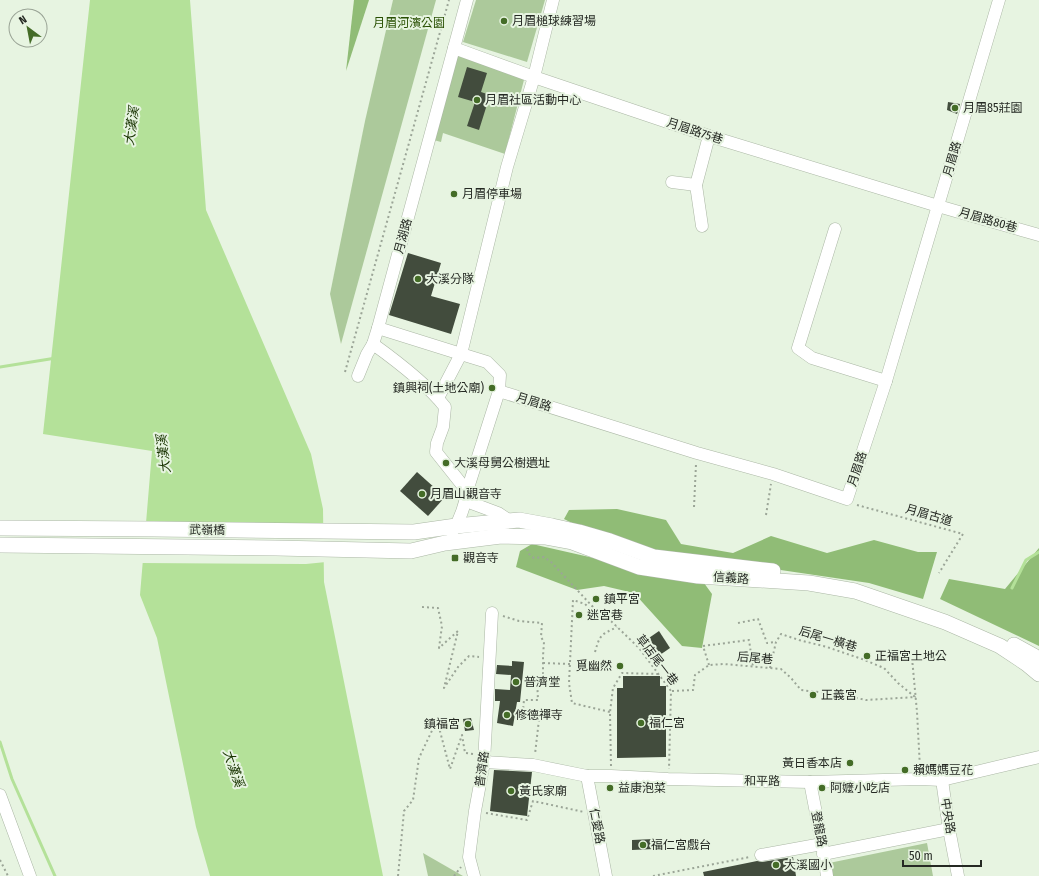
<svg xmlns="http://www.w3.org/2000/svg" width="1039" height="876" viewBox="0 0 1039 876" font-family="'Fira Sans Condensed','Noto Sans TC',sans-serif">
  <rect width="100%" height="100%" fill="#e7f4e1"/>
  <!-- green -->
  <g fill="#acc99b">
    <polygon points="393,0 436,0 341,344 330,294 365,121"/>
    <polygon points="476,0 545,0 527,62 463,42"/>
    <polygon points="454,49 526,72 505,154 443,133 441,142 430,139"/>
    <polygon points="927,843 933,876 831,876 829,863"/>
    <polygon points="423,853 463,876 428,876"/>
  </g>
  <!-- forest -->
  <g fill="#90bc76">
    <polygon points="354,0 369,0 346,71"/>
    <polygon points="617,509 666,520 681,544 733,553 771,536 827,553 874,540 918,552 937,552 923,599 869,583 653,551 582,528 564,519 569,510"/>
    <polygon points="532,544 704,583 712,594 702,648 682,646 634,593 604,586 577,590 516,567 520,551"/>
    <polygon points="1039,548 1039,646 940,599 949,579 1005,589"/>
  </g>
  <!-- water -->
  <polygon fill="#b4e199" points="90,0 190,0 206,210 311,454 323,509 324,582 383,876 210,876 196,827 157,638 140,595 152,451 43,434"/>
  <!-- pier -->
  <polygon fill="#e7f4e1" points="144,525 325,526 326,562 306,564 141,563"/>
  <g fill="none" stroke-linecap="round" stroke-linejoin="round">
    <!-- stream -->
    <g stroke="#b4e199" stroke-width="3">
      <polyline points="0,367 56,358"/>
      <polyline points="1012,588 1026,560 1039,552"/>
      <polyline points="0,742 12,779 55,876"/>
    </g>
  </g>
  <!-- building -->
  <g fill="#424c3d">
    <polygon points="467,67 487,73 481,92 490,95 479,130 467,126 475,102 458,97"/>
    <polygon points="948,102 960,104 957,114 947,110"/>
    <polygon points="408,253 441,263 431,296 460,304 451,334 389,315"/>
    <polygon points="417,472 445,497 428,516 400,491"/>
    <polygon points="659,631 670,648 657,657 646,640"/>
    <polygon points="512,661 524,662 520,702 517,702 513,726 497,723 500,701 495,701 495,689 510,690 511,675 496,674 497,665 512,666"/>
    <polygon points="623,676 660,676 660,686 666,686 666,757 617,758 617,688 623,688"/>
    <polygon points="471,718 474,730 465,731 463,719"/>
    <polygon points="494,770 532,772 527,816 490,811"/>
    <polygon points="654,839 654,849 632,850 632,840"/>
    <polygon points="793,857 796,876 704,876 703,872 757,861 762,862"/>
  </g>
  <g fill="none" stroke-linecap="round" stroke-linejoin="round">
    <defs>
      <g id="minor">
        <polyline points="467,0 378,328 461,354 487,362 500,375 499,391"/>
        <polyline points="454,48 534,77 709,136 938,206 1039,235"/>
        <polyline points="672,182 696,185"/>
        <polyline points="702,226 696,185 709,136"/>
        <polyline points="835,229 798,348 812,358 886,381"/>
        <path d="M 378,328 L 373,344 C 398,362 427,384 445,407 L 443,427 L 437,443 L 436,452 L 467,491"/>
        <polyline points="358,376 367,354 373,344"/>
        <polyline points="438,398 461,354 507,167 534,77 553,0"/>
        <polyline points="466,501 498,513 510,521"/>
        <path d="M 452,532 C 460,520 465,505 467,491 L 499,391 L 697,453 L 773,474 L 847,499 L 886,381 L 999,0"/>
        <polyline points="484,762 533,765 587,776 611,776 668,779 810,782 920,779 942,780 1039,757"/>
        <polyline points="587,776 606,876"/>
        <polyline points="942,780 949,829 958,876"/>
        <polyline points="810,782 822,844 827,876"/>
        <polyline points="0,795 30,876"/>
        <polyline points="823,854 949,829"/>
        <polyline points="761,855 822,844"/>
        <polyline points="474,876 469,857 475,811 484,762 492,613"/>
      </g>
      <g id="major">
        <polyline points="0,528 154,529 414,532 456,526 519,520 552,526 579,532 610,541 654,557 773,571"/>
        <polyline points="0,545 276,548 411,551 445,543 501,536 545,537 572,542 639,567 698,576 809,583 855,591 945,622 1000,646 1027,664 1039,674"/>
        <polyline points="1014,645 1034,656 1039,660"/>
      </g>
    </defs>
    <!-- minor casing -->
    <use href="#minor" stroke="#abb7a5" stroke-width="13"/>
    <!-- major casing -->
    <use href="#major" stroke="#abb7a5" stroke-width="16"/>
    <!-- path -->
    <g stroke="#9ba597" stroke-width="2" stroke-dasharray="2 3" stroke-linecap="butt">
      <polyline points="345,372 449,0"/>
      <polyline points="857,505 963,534 939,573"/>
      <polyline points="694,507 696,464"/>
      <polyline points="766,515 771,484"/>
      <polyline points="527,549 529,554 534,558 544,557 551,562 593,607 612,622 639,648 671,691 669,769"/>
      <polyline points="422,607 438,608 442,626 439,648 458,631 444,688 458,667 469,656 479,657"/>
      <polyline points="603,615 595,614 585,604 573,600 569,683 572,703 610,712"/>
      <polyline points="503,616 519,621 542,623 541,637 544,642 543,656 543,681 537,680 538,700 524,700 523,710 540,711 535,754"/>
      <polyline points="738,623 758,619 767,643 776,642"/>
      <path d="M 595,652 C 600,634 601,635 617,627"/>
      <polyline points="912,658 917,712 920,768"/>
      <polyline points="543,663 570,664"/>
      <polyline points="709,665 703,646 749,640 753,667"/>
      <polyline points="770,668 776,642 781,634 799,640 827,647 862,659 884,668 898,683 915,697"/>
      <polyline points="672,691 693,690 695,675 709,665 724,664 781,669 791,678 801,690 842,695 866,700 916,697"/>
      <polyline points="611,766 610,712 613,688 622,673 659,674"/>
      <polyline points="486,813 527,820 533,801 584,812"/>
      <polyline points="0,860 8,876"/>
      <polyline points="398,876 404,811 413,800 419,758 437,720 450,769 462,735 465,753 474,754"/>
      <polyline points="454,876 461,867"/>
      <polyline points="653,876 750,857"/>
    </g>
    <!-- minor -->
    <use href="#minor" stroke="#fff" stroke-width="12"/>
    <!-- major -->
    <use href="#major" stroke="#fff" stroke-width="15"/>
  </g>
  <!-- markers -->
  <g fill="#446c27" stroke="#e7f4e1" stroke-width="1.5">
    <circle cx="504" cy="21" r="4"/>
    <circle cx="477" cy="100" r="4"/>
    <circle cx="955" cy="108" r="4"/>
    <circle cx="454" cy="194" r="4"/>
    <circle cx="418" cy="279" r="4"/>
    <circle cx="492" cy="388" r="4"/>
    <circle cx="446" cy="463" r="4"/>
    <circle cx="422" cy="494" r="4"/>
    <rect x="451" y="554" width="8" height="8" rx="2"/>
    <circle cx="596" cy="599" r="4"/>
    <circle cx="579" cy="615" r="4"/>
    <circle cx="867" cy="656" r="4"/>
    <circle cx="620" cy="666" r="4"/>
    <circle cx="516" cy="682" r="4"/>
    <circle cx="813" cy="695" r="4"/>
    <circle cx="507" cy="715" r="4"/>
    <circle cx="641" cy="723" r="4"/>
    <circle cx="468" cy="724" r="4"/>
    <circle cx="850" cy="763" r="4"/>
    <circle cx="905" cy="770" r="4"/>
    <circle cx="610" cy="788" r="4"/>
    <circle cx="822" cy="788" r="4"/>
    <circle cx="511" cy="791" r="4"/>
    <circle cx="643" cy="845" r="4"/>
    <circle cx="776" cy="865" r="4"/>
  </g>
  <g text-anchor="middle" stroke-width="4" stroke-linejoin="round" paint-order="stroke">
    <!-- poi labels -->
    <g font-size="12" fill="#252923" stroke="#e7f4e1" text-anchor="start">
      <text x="512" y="25">月眉槌球練習場</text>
      <text x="485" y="104">月眉社區活動中心</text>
      <text x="963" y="112">月眉85莊園</text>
      <text x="462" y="198">月眉停車場</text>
      <text x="426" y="283">大溪分隊</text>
      <text x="484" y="392" text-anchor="end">鎮興祠(土地公廟)</text>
      <text x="454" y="467">大溪母舅公樹遺址</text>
      <text x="430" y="498">月眉山觀音寺</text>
      <text x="463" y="562">觀音寺</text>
      <text x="604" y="603">鎮平宮</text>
      <text x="587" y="619">迷宮巷</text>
      <text x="875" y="660">正福宮土地公</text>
      <text x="612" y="670" text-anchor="end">覓幽然</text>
      <text x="524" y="686">普濟堂</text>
      <text x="821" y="699">正義宮</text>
      <text x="515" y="719">修德禪寺</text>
      <text x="649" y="727">福仁宮</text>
      <text x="460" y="728" text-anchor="end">鎮福宮</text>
      <text x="842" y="767" text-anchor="end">黃日香本店</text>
      <text x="913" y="774">賴媽媽豆花</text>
      <text x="618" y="792">益康泡菜</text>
      <text x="830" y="792">阿嬤小吃店</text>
      <text x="519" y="795">黃氏家廟</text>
      <text x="651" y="849">福仁宮戲台</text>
      <text x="784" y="869">大溪國小</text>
    </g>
    <!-- park labels -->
    <g font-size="12" fill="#284f02" stroke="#e7f4e1">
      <text x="409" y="27">月眉河濱公園</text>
    </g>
    <!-- street labels -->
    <g font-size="12" fill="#252923" stroke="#e7f4e1">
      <text transform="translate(695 131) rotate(18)" y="4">月眉路75巷</text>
      <text transform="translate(952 159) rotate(-74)" y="4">月眉路</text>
      <text transform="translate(988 220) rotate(16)" y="4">月眉路80巷</text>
      <text transform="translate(403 236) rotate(-75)" y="4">月湖路</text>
      <text transform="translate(534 402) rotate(17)" y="4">月眉路</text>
      <text transform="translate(857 469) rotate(-72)" y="4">月眉路</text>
      <text transform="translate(929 515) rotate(16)" y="4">月眉古道</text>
      <text transform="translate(207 530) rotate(1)" y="4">武嶺橋</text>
      <text transform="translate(731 578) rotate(4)" y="4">信義路</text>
      <text transform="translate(828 639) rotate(17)" y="4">后尾一橫巷</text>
      <text transform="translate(755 658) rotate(5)" y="4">后尾巷</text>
      <text transform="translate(657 660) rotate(52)" y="4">草店尾一巷</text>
      <text transform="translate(482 769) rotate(-82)" y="4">普濟路</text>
      <text transform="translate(762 781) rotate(1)" y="4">和平路</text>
      <text transform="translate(948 816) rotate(81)" y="4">中央路</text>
      <text transform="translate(597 826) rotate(79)" y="4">仁愛路</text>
      <text transform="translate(819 829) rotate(79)" y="4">登龍路</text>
    </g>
    <!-- water labels -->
    <g font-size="13" font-style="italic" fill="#183301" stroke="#e7f4e1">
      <text transform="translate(131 126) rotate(-82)" y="5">大漢溪</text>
      <text transform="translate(163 454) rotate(-97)" y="5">大漢溪</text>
      <text transform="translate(234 768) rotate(71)" y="5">大漢溪</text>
    </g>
  </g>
  <!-- north arrow -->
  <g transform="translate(28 28) rotate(328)"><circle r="19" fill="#e7f4e1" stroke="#99a395"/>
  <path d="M0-3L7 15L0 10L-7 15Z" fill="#446c27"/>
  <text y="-6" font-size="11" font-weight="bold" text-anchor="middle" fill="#252923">N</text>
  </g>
  <!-- scale -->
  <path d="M903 860v6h78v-6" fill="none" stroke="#252923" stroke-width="2"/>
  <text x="909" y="860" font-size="12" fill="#252923" stroke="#e7f4e1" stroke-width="3" paint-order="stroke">50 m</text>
</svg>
